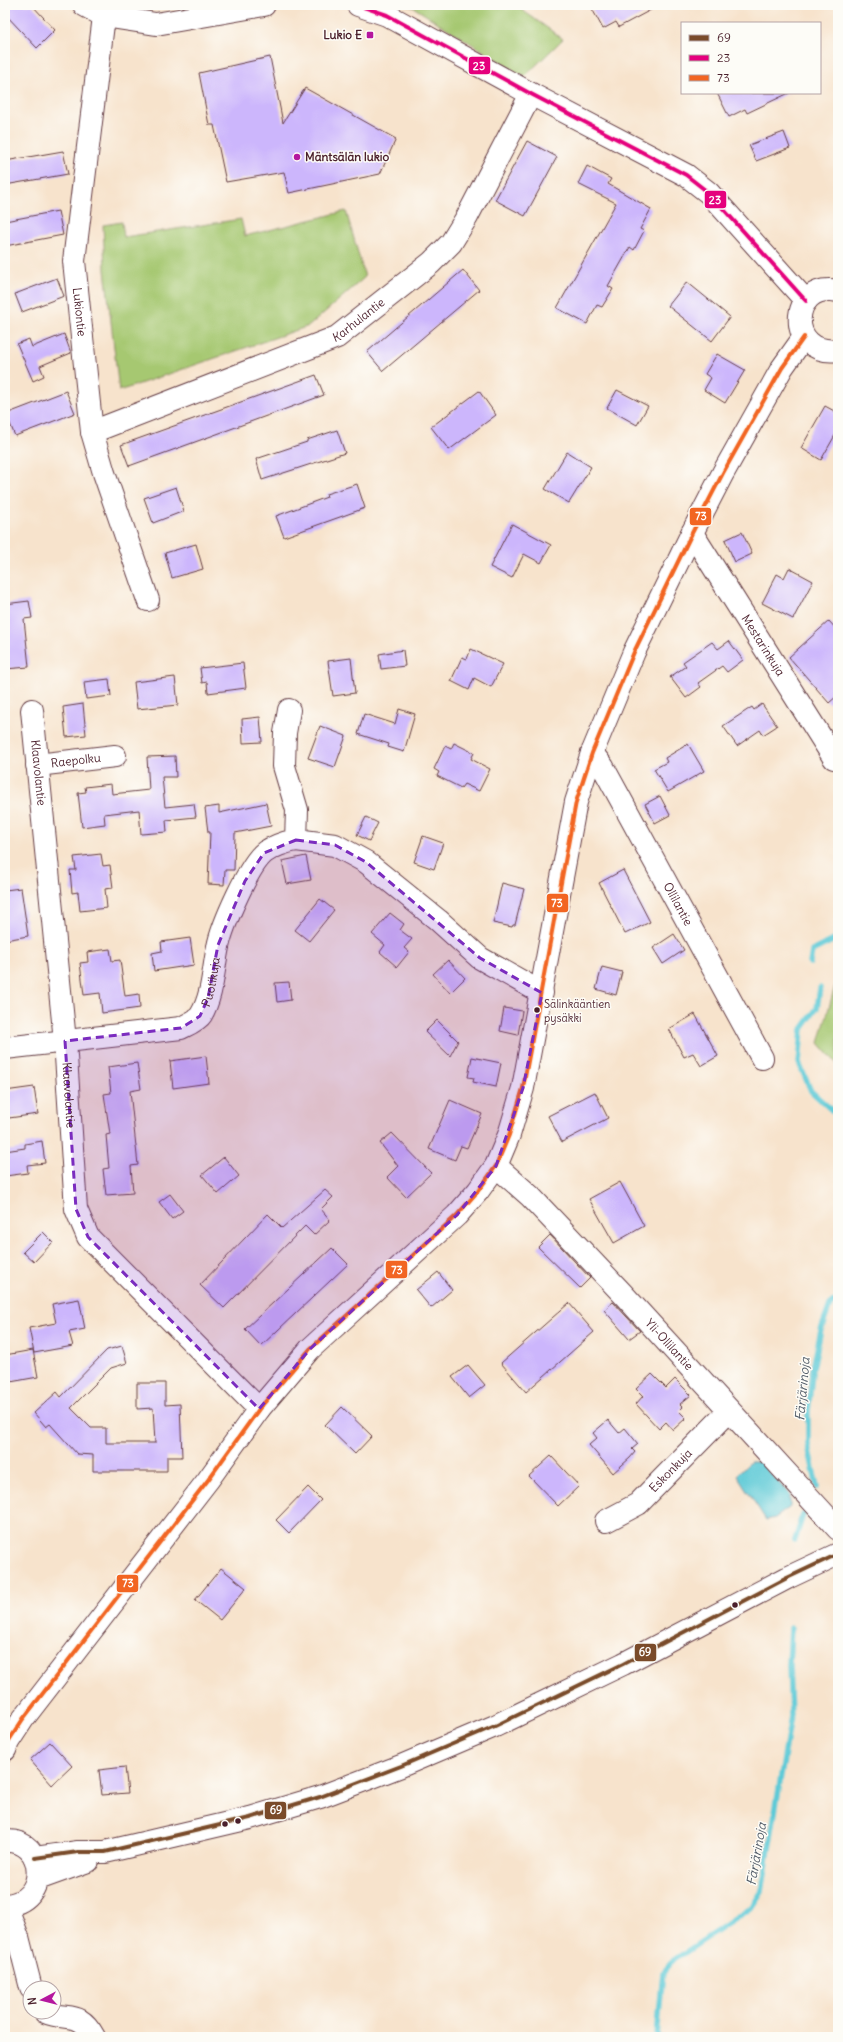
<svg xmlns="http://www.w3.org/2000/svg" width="843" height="2042" viewBox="0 0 843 2042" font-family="Delius,sans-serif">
  <rect width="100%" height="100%" fill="#fdfcf7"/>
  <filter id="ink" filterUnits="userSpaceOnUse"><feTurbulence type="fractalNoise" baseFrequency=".025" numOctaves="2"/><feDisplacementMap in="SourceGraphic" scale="8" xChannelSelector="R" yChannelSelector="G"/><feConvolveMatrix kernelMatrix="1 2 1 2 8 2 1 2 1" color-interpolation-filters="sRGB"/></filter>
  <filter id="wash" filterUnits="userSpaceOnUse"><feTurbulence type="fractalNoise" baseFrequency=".012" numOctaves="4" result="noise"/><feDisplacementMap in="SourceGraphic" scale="16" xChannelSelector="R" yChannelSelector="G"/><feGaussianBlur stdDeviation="0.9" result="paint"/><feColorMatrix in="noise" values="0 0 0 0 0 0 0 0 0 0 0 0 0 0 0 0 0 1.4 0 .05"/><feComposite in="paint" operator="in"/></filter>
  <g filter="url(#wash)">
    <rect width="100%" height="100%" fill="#f7e3cc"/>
    <!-- green -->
    <g fill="#a6c871" stroke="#78744e">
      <polygon points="403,5 515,5 563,39 524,77 413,7"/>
      <polygon points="346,211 365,277 309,326 119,391 105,270 103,225 122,222 124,237 241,219 245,236"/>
      <polygon points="838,983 838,1065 819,1043 835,986"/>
    </g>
    <!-- water -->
    <polygon fill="#5ecad7" stroke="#547481" points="750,1462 760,1462 790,1495 790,1507 775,1518 766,1520 737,1475"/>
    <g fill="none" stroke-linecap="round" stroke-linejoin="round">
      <!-- stream -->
      <g stroke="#5ecad7" stroke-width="5.5">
        <polyline points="810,963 812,951 838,938"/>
        <polyline points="820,988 817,1008 802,1029 799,1063 811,1091 838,1116"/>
        <polyline points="817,1487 808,1445 808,1412 812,1373 821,1330 830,1305 838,1299"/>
        <polyline points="795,1540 803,1515"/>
        <polyline points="657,2037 663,1972 671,1962 751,1908 762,1891 791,1716 789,1665 791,1628"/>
      </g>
    </g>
    <g id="blocks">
      <!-- building -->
      <g fill="#ccb6fc">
        <polygon points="5,5 32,5 55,30 37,48 5,14"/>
        <polygon points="590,5 660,5 619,27 616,22 603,29"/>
        <polygon points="270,57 283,123 305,88 396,139 380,174 289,193 284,172 226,182 214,125 209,125 199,73"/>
        <polygon points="717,93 789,93 747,113 745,109 729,117"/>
        <polygon points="784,132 790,148 756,161 749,145"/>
        <polygon points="527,141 557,157 525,216 495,200"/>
        <polygon points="63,151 68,174 5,185 5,161"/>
        <polygon points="587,166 611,179 608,184 651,209 640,229 644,231 634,250 630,247 608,286 613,289 602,307 597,305 587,324 557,308 616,203 578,184"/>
        <polygon points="58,211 63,235 5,246 5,221"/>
        <polygon points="463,270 479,290 383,371 367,352"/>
        <polygon points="57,278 64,296 22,312 15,294"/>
        <polygon points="687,282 730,317 712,341 668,306"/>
        <polygon points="64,334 71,353 40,366 44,376 33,381 17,344 29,339 32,347"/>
        <polygon points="717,354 745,370 725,403 704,390 711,378 705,374"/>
        <polygon points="316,375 324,395 129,466 121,445"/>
        <polygon points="617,390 648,406 637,425 607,408"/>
        <polygon points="66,391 75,413 15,436 6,414"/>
        <polygon points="479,391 496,415 449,450 431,427"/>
        <polygon points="825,406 838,413 838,430 821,460 801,448"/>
        <polygon points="337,430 345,453 262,480 256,459 307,442 307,440"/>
        <polygon points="567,452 591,467 569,503 545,489"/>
        <polygon points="357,484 365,508 284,537 276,516 327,497 326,494"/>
        <polygon points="176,487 184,511 153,523 144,498"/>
        <polygon points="512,524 551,545 541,563 524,554 512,578 490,567"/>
        <polygon points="742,532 752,554 735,562 725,540"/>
        <polygon points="196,544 203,569 172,578 165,553"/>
        <polygon points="789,568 813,581 793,619 762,603 777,574 784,578"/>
        <polygon points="29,601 32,618 24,619 29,667 5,669 5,604"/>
        <polygon points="829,621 838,631 838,695 829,703 789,657"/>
        <polygon points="729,641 743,660 727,672 722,666 698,683 701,687 686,698 670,677 686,666 683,662 712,642 718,649"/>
        <polygon points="471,649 503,664 491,687 474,678 469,690 451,681 462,657 467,659"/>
        <polygon points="403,650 405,666 381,669 379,654"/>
        <polygon points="351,658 355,693 333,696 328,661"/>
        <polygon points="243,663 246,688 208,693 207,682 202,683 200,668"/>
        <polygon points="175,677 178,705 137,709 134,682"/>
        <polygon points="109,679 111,696 86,699 84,682"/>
        <polygon points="83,704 86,735 66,737 63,707"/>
        <polygon points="762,704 777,726 763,735 760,730 737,746 723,726 752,707 754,710"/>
        <polygon points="399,709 415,714 404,752 388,747 389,744 358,734 364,714 395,724"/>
        <polygon points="260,717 262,742 243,743 242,719"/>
        <polygon points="320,726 346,736 335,767 308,758"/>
        <polygon points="454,743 474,753 471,759 490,769 479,791 464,784 461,788 437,776 439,772 434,769 445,746 451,749"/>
        <polygon points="688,744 704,771 668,792 654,769 667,762 665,758"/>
        <polygon points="175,756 176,777 162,777 165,807 194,804 196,817 166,820 167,832 141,834 139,810 104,814 105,824 82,827 78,793 86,792 85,787 111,784 112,794 149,790 147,757"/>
        <polygon points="660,796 670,815 655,823 645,804"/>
        <polygon points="266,803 271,826 235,833 234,870 225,870 224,885 208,884 210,832 208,832 205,808 219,806 219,813"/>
        <polygon points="366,817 378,823 369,841 357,835"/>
        <polygon points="423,836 443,843 434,869 414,862"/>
        <polygon points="101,854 103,866 110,865 113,888 105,889 107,908 80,911 78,892 72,893 70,870 76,870 74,857"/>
        <polygon points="306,856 311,880 287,884 282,861"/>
        <polygon points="623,870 650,922 625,934 599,883"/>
        <polygon points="502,883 524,889 515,925 513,925 512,927 493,923"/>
        <polygon points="21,888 28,936 5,940 5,890"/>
        <polygon points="320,899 334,910 309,941 295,930"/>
        <polygon points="390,913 404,924 400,930 412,939 404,948 409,952 397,967 380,952 385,945 372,934"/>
        <polygon points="674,934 684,950 663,964 653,948"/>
        <polygon points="190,938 194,965 154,971 152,953 162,951 161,942"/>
        <polygon points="110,949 112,961 120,960 125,996 139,994 140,1008 102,1013 100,993 84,995 80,963 88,962 87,952"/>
        <polygon points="448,960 465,978 450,993 433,974"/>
        <polygon points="602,967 622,972 616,995 596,989"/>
        <polygon points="289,982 291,1000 277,1002 275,983"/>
        <polygon points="504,1008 522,1011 518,1035 500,1031"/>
        <polygon points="695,1014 718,1056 701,1066 693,1053 684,1057 669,1029"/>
        <polygon points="437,1020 458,1041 450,1056 425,1032"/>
        <polygon points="206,1056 209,1083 173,1088 170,1061"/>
        <polygon points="472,1057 501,1063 496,1087 473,1082 474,1078 468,1077"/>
        <polygon points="137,1063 141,1089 130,1091 138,1165 131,1166 133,1193 106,1195 103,1169 109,1168 106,1135 110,1134 104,1094 111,1093 108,1067"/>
        <polygon points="34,1087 38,1114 9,1118 7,1110 5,1110 5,1091"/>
        <polygon points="595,1092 608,1118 562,1142 548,1116"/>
        <polygon points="450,1100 482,1114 467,1148 461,1146 455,1160 429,1149"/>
        <polygon points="392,1133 431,1173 406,1197 387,1177 398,1166 380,1143"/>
        <polygon points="42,1141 45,1163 27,1165 28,1173 5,1176 5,1151 25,1148 25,1144"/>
        <polygon points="224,1157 239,1176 218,1194 202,1175"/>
        <polygon points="620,1182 644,1226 614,1243 589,1199"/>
        <polygon points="325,1190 333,1197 321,1209 330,1220 314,1235 305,1226 224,1308 200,1285 268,1214 282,1228"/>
        <polygon points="170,1194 183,1211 172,1219 159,1202"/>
        <polygon points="43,1232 53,1242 34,1262 23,1252"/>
        <polygon points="550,1235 590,1278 580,1288 538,1247"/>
        <polygon points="332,1248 348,1264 261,1346 245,1329"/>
        <polygon points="438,1272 452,1290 431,1308 416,1290"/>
        <polygon points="79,1299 85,1329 69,1332 73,1346 34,1353 29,1328 56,1323 52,1304"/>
        <polygon points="613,1302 640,1331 629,1339 604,1310"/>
        <polygon points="569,1303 594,1332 526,1392 501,1363"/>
        <polygon points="122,1346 127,1363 111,1368 71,1408 91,1428 106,1428 106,1443 155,1443 153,1408 137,1409 137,1383 165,1383 165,1405 180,1404 182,1457 167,1457 167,1471 93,1471 93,1455 77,1454 50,1424 46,1427 34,1413 57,1392 61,1397 107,1350"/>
        <polygon points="33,1350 38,1377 5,1383 5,1355"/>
        <polygon points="468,1365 485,1385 469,1398 452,1377"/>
        <polygon points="652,1374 666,1388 675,1379 691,1395 680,1404 683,1407 679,1411 686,1418 673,1430 666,1422 659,1429 636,1404 643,1396 636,1389"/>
        <polygon points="342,1407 372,1436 355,1454 325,1425"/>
        <polygon points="608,1420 619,1433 625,1428 638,1444 632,1449 635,1452 630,1458 613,1473 589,1445 597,1438 593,1433"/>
        <polygon points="551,1456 579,1486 558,1506 529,1476"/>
        <polygon points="308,1487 321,1500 289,1533 276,1520"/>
        <polygon points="221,1568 246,1588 220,1620 195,1600"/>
        <polygon points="50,1742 72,1766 52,1785 30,1760"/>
        <polygon points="125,1767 128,1793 102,1795 99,1770"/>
      </g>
    </g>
  </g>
  <g filter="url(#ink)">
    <use href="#blocks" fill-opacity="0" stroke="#643c43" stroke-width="1"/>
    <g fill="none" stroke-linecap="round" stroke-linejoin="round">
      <defs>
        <g id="minor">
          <polyline points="84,5 104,16 156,24 264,5"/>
          <polyline points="358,5 387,15 531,94 686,175 709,193 806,301"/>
          <path id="s1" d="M 104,16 L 74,261 L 92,432 L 104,473 L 148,600"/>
          <path d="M 838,291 C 788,281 786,357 838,350"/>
          <path id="s2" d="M 92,432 L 337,337 L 431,263 L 451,243 L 467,217 L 531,94"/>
          <path id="s3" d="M 692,533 L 834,758"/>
          <path id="s4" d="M 32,710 L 65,1041 L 76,1209 L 88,1237 L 259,1409"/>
          <path id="s5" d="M 592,753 L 603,767 L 762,1058"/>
          <path id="s6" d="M 37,765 L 115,756"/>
          <polyline points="296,840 335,845 366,862 438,920 480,958 542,993"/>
          <path id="s7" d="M 5,1048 L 181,1028 C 187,1025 198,1020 201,1015 C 213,995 213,969 218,947 C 222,926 249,864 265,852 C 274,846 286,842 296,840 L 297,810 L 284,766 L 285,733 L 289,710"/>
          <path id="s8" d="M 496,1166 L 530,1196 L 622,1293 L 838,1529"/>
          <path id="s9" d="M 606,1521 L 638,1504 L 729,1411"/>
          <polyline points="5,1750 8,1742 23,1719 208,1480 259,1409 310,1349 457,1215 478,1191 496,1166 509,1135 523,1088 576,802 592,753 634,652 692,533 723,473 782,368 804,337"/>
          <polyline points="6,1905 18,1937 31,1988"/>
          <path d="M 45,2012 C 68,2022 79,2009 94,2037"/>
        </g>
        <g id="major">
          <path d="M 5,1841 C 47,1838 50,1903 5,1905"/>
          <polyline points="35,1858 78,1852 105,1852 250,1818 320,1797 401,1766 495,1726 623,1664 787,1578 838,1554"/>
          <polyline points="38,1879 88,1861"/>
        </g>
      </defs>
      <!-- minor casing -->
      <use href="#minor" stroke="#643c43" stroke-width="24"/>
      <!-- major casing -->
      <use href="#major" stroke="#643c43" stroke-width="24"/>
      <!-- minor -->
      <use href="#minor" stroke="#fff" stroke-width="22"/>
      <!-- major -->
      <use href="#major" stroke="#fff" stroke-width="22"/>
      <defs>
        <polyline id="bus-1" points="35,1858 78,1852 105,1852 250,1818 320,1797 401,1766 495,1726 623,1664 787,1578 838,1554"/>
        <polyline id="bus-2" points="358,5 387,15 531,94 686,175 709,193 806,301"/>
        <polyline id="bus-3" points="5,1750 8,1742 23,1719 208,1480 259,1409 310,1349 457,1215 478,1191 496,1166 509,1135 523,1088 576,802 592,753 634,652 692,533 723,473 782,368 804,337"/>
      </defs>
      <!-- bus-1 casing -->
      <use href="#bus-1" stroke="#fdfcf7" stroke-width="7"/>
      <!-- bus-2 casing -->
      <use href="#bus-2" stroke="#fdfcf7" stroke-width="7"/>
      <!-- bus-3 casing -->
      <use href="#bus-3" stroke="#fdfcf7" stroke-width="7"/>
      <!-- bus-1 -->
      <use href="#bus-1" stroke="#7a4b2a" stroke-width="4"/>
      <!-- bus-2 -->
      <use href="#bus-2" stroke="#e5007d" stroke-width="4"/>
      <!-- bus-3 -->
      <use href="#bus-3" stroke="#f26522" stroke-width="4"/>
    </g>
  </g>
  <!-- marked area -->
  <path fill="#7b2cbf" fill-opacity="0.2" stroke="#7b2cbf" stroke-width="3" stroke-dasharray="8 5" stroke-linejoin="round" d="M 296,840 L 335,845 L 366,862 L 480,958 L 542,993 L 523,1088 L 496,1166 L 457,1215 L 310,1349 L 259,1409 L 88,1237 L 76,1209 L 65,1041 L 181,1028 L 200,1016 L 208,998 L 218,945 L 245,881 L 264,853 Z"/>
  <!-- markers -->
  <g fill="#b5179e" stroke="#fdfcf7" stroke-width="1.5">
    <rect x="366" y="31" width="8" height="8" rx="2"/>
    <circle cx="297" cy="157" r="4"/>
  </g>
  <g fill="#4a1f2b" stroke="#fdfcf7" stroke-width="1.5">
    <circle cx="537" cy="1010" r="3.5"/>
    <circle cx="735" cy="1605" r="3.5"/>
    <circle cx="238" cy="1821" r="3.5"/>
    <circle cx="225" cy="1824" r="3.5"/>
  </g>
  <g text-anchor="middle" stroke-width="3" stroke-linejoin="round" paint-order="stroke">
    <!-- bus labels -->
    <g font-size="11" fill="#4a1f2b" stroke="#fdfcf7" text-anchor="start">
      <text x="544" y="1008">Sälinkääntien<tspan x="544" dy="14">pysäkki</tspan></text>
    </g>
    <!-- poi labels -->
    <g font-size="12" font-weight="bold" fill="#4a1f2b" stroke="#fdfcf7" text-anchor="end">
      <text x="362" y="39">Lukio E</text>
      <text x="305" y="161" text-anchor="start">Mäntsälän lukio</text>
    </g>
    <!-- street labels -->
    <g font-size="12" fill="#4a1f2b" stroke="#fdfcf7">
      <text dy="4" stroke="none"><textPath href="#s1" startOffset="298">Lukiontie</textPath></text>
      <text dy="4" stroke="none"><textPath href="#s2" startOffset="290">Karhulantie</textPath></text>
      <text dy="4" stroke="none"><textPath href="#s3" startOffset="133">Mestarinkuja</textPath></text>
      <text dy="4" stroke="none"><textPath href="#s6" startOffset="39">Raepolku</textPath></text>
      <text dy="4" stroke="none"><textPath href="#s4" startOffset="63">Klaavolantie</textPath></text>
      <text dy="4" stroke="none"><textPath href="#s5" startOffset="174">Ollilantie</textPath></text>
      <text dy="4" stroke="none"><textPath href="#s7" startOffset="236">Puotikuja</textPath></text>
      <text dy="4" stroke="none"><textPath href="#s4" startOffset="387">Klaavolantie</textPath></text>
      <text dy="4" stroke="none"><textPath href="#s8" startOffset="249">Yli-Ollilantie</textPath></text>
      <text dy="4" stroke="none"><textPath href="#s9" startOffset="83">Eskonkuja</textPath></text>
    </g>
    <!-- water labels -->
    <g font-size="13" font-style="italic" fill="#515b67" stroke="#fdfcf7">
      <text transform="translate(802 1389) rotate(-85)" y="5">Färjärinoja</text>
      <text transform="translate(756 1854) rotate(-80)" y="5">Färjärinoja</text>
    </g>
  </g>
  <g stroke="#fdfcf7" stroke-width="1.5">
    <rect x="468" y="56" width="23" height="19" rx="4" fill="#e5007d"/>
    <rect x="704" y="190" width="23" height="19" rx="4" fill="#e5007d"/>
    <rect x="689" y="507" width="23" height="19" rx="4" fill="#f26522"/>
    <rect x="546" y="893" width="23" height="20" rx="4" fill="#f26522"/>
    <rect x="385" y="1260" width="23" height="19" rx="4" fill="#f26522"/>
    <rect x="116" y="1574" width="23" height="19" rx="4" fill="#f26522"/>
    <rect x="634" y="1643" width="23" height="19" rx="4" fill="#7a4b2a"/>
    <rect x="264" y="1801" width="23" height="19" rx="4" fill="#7a4b2a"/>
  </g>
  <g font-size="11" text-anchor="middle" font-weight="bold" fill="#fff">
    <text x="479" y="70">23</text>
    <text x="715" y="204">23</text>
    <text x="701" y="520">73</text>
    <text x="557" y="907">73</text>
    <text x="397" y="1274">73</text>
    <text x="128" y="1587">73</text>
    <text x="645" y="1656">69</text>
    <text x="276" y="1814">69</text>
  </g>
  <!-- margin -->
  <rect width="843" height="2042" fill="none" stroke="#fdfcf7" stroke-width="20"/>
  <!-- legend -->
  <rect x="681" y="22" width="140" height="72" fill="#fdfcf7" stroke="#b5a4a5"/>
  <rect x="689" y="35" width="20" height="6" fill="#7a4b2a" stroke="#b5a4a5"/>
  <text x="717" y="42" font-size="12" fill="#4a1f2b">69</text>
  <rect x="689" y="55" width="20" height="6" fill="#e5007d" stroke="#b5a4a5"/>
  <text x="717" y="62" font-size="12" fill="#4a1f2b">23</text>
  <rect x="689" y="75" width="20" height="6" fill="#f26522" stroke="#b5a4a5"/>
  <text x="717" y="82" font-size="12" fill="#4a1f2b">73</text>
  <!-- north arrow -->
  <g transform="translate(42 2000) rotate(263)"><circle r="19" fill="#fdfcf7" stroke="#b5a4a5"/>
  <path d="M0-3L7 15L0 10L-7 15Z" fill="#b5179e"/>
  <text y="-6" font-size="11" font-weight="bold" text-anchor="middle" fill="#4a1f2b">N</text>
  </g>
</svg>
